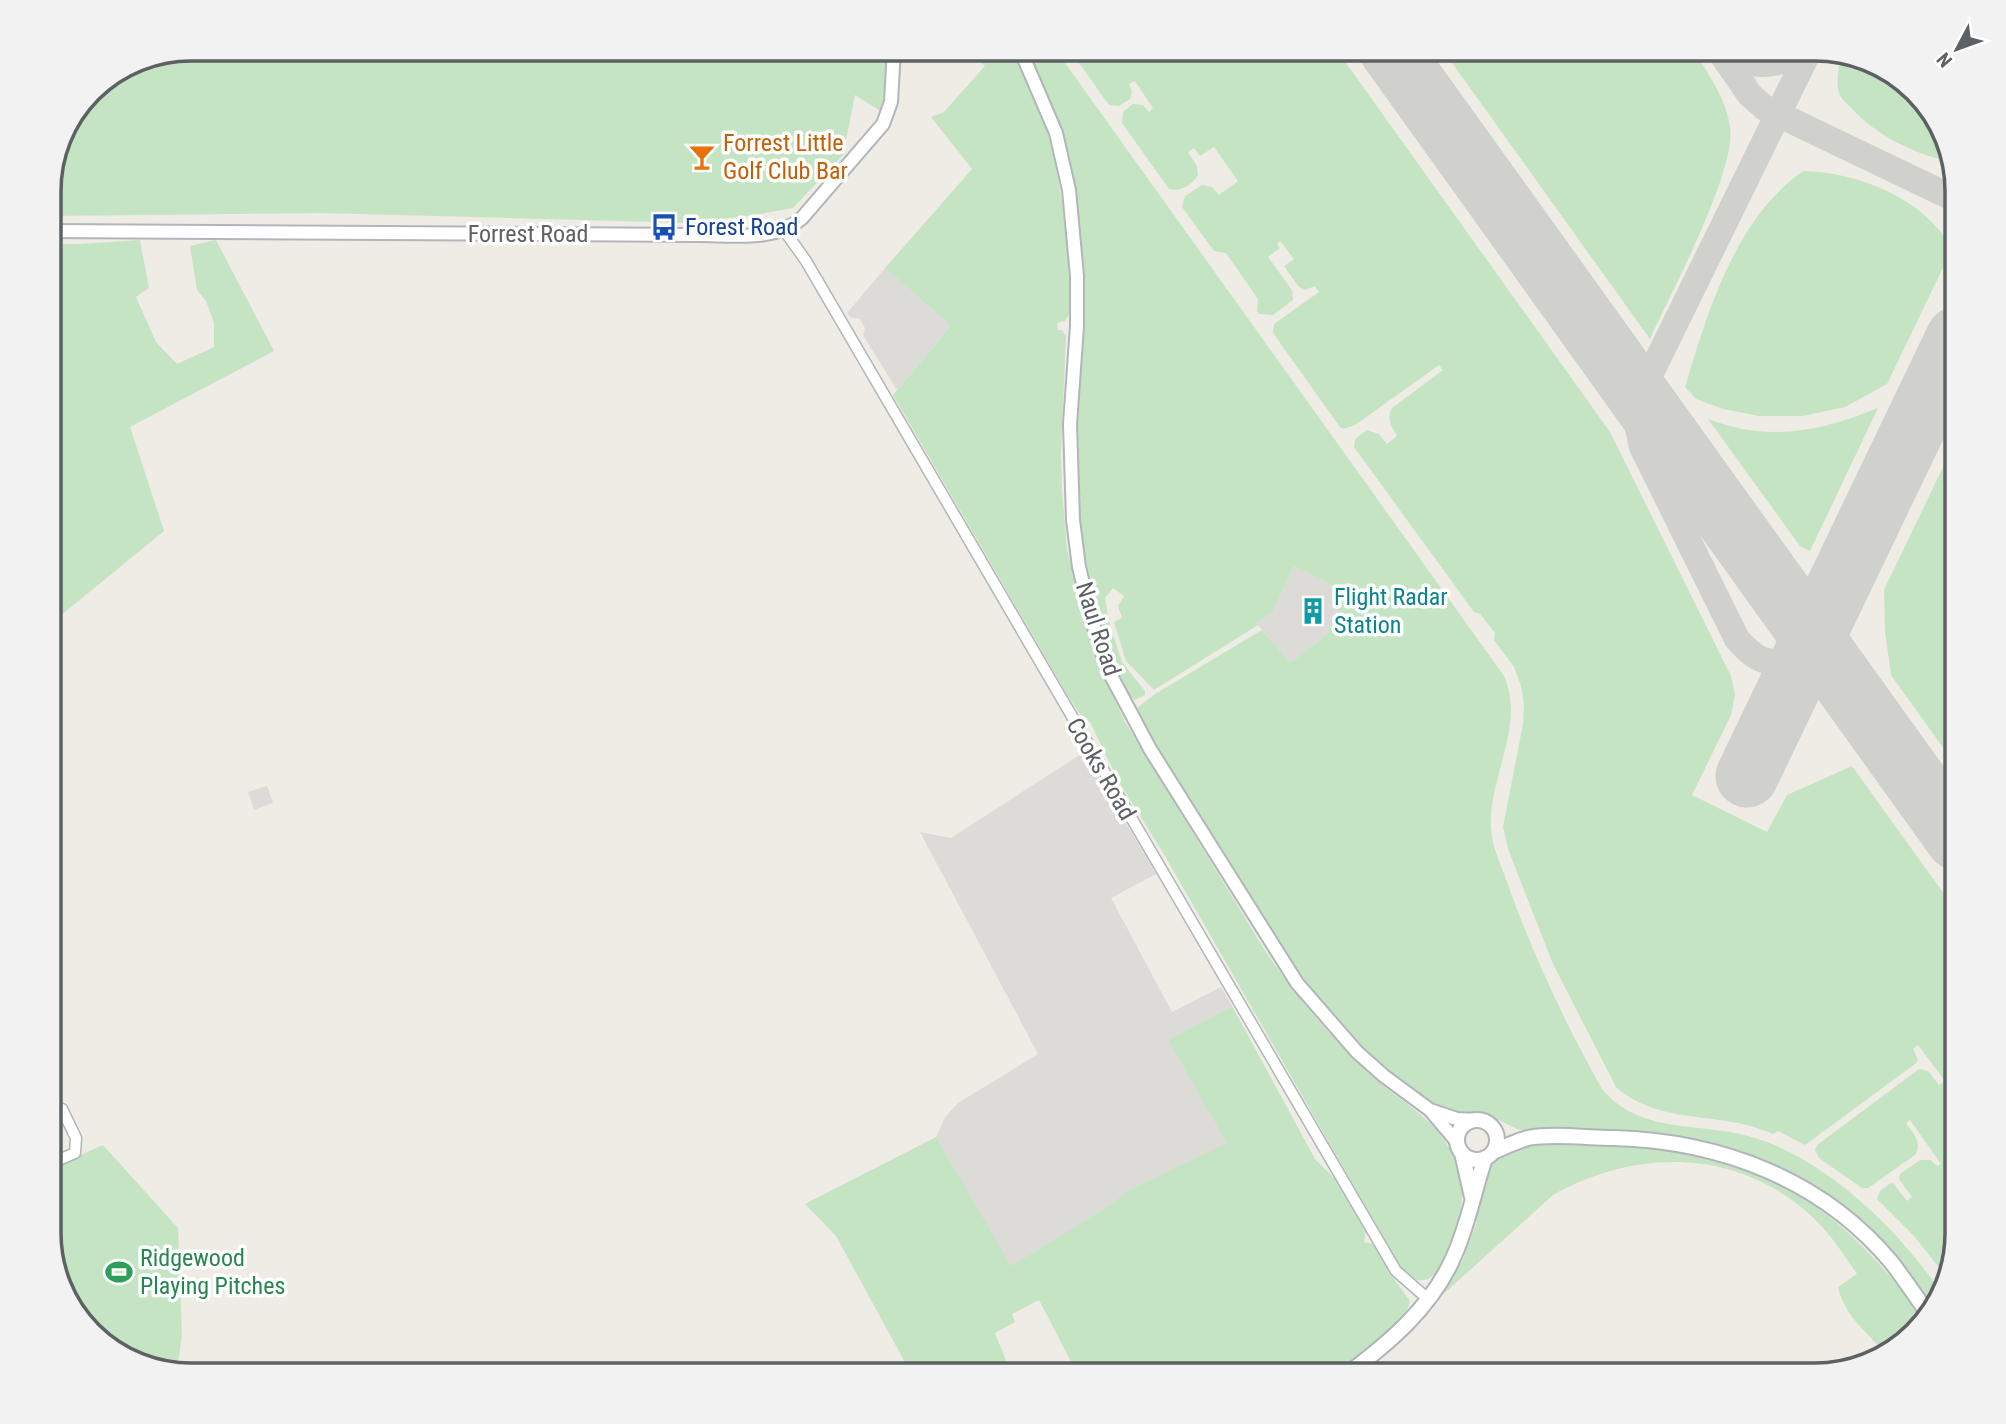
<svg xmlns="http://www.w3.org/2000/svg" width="2006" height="1424" viewBox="0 0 2006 1424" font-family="'Roboto Condensed',sans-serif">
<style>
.industrial{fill:#dddbd7}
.green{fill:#c5e4c3}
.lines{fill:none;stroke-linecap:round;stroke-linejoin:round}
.taxiway{stroke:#d0d0cc;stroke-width:26}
.runway{stroke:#d0d0cc;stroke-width:63}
.minor-casing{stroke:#b2b5b9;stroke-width:13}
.tertiary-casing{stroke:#b2b5b9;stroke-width:16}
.secondary-casing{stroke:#b1b5b9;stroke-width:18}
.minor{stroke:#fff;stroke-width:10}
.tertiary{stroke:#fff;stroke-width:12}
.secondary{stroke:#fff;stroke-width:14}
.labels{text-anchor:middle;stroke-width:7;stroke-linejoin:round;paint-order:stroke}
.food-label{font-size:24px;fill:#c56008;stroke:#fff;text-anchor:start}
.transit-label{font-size:24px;fill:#164399;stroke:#fff;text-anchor:start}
.street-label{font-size:24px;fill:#5d6164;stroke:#fff}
.culture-label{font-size:24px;fill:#0d838f;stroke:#fff;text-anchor:start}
.leisure-label{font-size:24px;fill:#27864d;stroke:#fff;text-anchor:start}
.rim{fill:none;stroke:#5d6164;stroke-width:3.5}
</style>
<rect width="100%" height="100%" fill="#eeece5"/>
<path class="industrial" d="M885,268L951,326L897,390L863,335L865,328L860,319L850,317L847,313Z
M1294,566L1347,593L1326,635L1290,663L1256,623L1273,612Z
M1084,752L1156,874L1111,898L1172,1012L1221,987L1232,1006L1168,1040L1228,1143L1125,1192L1110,1205L1010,1267L936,1137L945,1117L958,1103L1038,1054L920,832L951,838Z
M267,786L273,803L254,810L248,792Z"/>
<path class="green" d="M191,49H887L886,100L882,112L855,95L843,155L793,208L754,215L691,223L321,213L49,216V182L64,128L97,85L137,60Z
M967,49H1012C1059,130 1068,222 1070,313L1065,321L1057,323L1058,330H1062L1066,336L1061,451L1062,491L1067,549L1085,626L1106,681L1125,722L1266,952C1297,997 1330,1037 1370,1074C1400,1103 1433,1115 1453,1155C1460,1168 1463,1182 1462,1197C1461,1223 1440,1310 1402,1270L1165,856L1119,782L1090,722L1084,720L1068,696L893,395L951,326L885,268L972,169L931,117L944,112L985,66Z
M1026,49H1055L1504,676C1526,726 1488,777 1491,828C1492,846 1500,863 1506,879C1531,951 1565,1023 1602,1089C1641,1136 1702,1121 1755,1138C1826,1160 1897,1228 1938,1288L1932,1307L1899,1264L1787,1174L1749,1156L1668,1135L1535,1132L1517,1129L1484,1113H1451L1433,1106L1367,1056L1303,985L1140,721L1142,719L1137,708L1155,694L1262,630L1290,663L1326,635L1347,593L1294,566L1273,612L1256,623L1258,625L1154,690L1126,661L1114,622L1122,618L1118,606L1124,596L1113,588L1105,598L1109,622L1122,662L1145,691V695L1135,700L1127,695C1087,618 1077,534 1076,449C1075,389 1083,329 1082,268C1080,193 1060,116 1026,49Z
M1069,49H1336L1610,432L1731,676L1735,695L1731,715L1692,795L1767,832L1787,795L1852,766L1957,912V1233L1943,1273L1914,1236L1877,1199L1880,1191L1892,1182L1907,1201L1912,1197L1899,1179L1900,1174L1920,1160H1931L1937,1166L1941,1164L1910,1120L1906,1123C1913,1133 1923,1143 1915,1155L1868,1188H1862L1819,1158L1815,1150L1817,1145L1919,1069L1928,1071L1939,1085L1945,1081L1918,1045L1913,1049L1918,1060L1915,1064L1805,1145L1778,1131L1773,1134C1765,1131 1756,1127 1747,1125C1701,1114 1653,1120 1616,1087L1553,964L1508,849L1503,827L1523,724L1524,704L1521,686L1514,667L1494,640L1495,633L1480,614L1474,612L1354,447L1355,439L1367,430L1379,434L1387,444L1397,436C1392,427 1386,420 1392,408L1443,370L1439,365L1355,425L1343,429L1340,427L1273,333L1274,324L1319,292L1315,286L1305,290L1298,286L1284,266L1294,259L1280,241L1277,244L1280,248L1268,257L1292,290L1293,300L1273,315L1259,314L1257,311L1258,299L1226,253L1214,251L1182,207L1185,196L1202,185L1212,187L1219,195L1238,181L1214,147L1200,156L1194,148L1188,152L1197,166L1198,175C1192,185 1181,192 1169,189L1122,123L1123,112L1133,104L1143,105L1149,112L1153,108L1135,81L1129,84L1132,91L1130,99L1119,106L1109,105Z
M1442,49H1693C1707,72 1727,100 1730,127C1737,170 1670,295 1650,339Z
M1840,58L1901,78L1942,128L1950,162C1913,153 1877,136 1851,108C1848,104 1842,100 1840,95C1835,84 1839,69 1840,58Z
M1803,171C1857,172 1925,198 1952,249L1887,384L1845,407L1803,416H1759L1723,409L1696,399L1685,387C1708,311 1735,219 1803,171Z
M140,240L149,288L136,297L156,342L177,364L214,347V323L206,301L197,290L190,246L216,240L274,351L130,427L164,531L49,625V244H80Z
M1878,408L1810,551L1800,546L1708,419C1768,442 1819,432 1878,408Z
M1957,438V767L1891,675L1885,631L1884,590Z
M1232,1006L1315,1159L1335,1179L1366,1230L1364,1242L1374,1244L1392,1276L1410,1301C1403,1331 1359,1358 1335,1375H1078L1039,1300L1012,1314L1015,1322L995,1333L1009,1368V1375H912L836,1236L805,1204L936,1137L1011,1266L1110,1205L1125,1192L1227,1143L1168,1040Z
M1531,1144C1576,1145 1623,1142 1669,1148C1783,1164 1861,1230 1925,1322L1886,1353C1867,1333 1844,1315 1838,1287L1857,1274C1842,1252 1828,1230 1807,1212C1733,1148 1635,1149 1553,1195L1428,1308L1462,1262L1477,1222L1473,1216L1489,1166L1495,1159L1501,1153Z
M103,1145L178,1228L182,1335L177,1370L105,1346L68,1303L49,1242V1169Z"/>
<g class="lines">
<path class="taxiway" d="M1405,49L1413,68L1463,153
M1718,49L1750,95L1765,108L1957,200
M1721,49C1742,69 1781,69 1802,49
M1810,49L1646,383L1636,420L1642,447L1737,639C1763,669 1778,667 1810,645"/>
<path class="runway" d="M1390,49L1957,839
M1747,776L1957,338"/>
<defs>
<path id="minor" d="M784,230L806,261L1396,1271L1428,1299
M49,1164L75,1153L76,1138L62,1109"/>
<path id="tertiary" d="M1020,49L1056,133L1069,190L1077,276V326L1070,424L1073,520L1079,567L1092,621L1108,670L1150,749L1297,983L1357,1052L1384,1076L1430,1110L1457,1142
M49,231L698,235C732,235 775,242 802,218L883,124L891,102L894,49
M1430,1110L1457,1119L1477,1120"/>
<path id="secondary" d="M1457 1140a20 20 0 1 1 40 0a20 20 0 1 1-40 0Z
M1493,1152C1504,1147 1517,1141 1528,1138C1553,1133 1588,1138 1614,1138C1720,1141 1822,1179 1892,1263C1905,1280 1917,1298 1929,1315
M1462,1153L1472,1197
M1346,1375C1389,1343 1432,1307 1454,1256C1468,1225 1474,1191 1485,1158"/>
</defs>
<use href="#minor" class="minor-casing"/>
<use href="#tertiary" class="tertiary-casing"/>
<use href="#secondary" class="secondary-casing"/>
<use href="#minor" class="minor"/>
<use href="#tertiary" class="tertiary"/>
<use href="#secondary" class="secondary"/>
</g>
<defs>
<symbol id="bar-bare" viewBox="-9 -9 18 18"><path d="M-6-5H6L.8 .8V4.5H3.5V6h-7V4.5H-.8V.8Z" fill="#e8710a" stroke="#fff" stroke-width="2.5" paint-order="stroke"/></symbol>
<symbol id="bus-bare" viewBox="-9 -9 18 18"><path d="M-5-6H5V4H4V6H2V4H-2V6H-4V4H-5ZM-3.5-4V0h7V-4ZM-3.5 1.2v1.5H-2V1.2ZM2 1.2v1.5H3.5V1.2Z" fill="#1a4fb4" stroke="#fff" stroke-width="2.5" paint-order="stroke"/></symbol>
<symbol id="building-bare" viewBox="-9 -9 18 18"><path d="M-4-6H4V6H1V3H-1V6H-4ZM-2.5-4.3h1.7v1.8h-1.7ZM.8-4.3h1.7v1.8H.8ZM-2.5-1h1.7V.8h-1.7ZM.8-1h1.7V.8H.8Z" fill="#0f9aa8" stroke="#fff" stroke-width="2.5" paint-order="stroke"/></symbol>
<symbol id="stadium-bare" viewBox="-9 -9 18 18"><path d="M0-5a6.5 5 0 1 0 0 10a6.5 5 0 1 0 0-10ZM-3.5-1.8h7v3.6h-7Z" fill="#2e9e5b" stroke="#fff" stroke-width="2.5" paint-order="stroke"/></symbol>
</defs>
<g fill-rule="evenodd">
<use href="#bar-bare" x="683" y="138" width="38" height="38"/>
<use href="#bus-bare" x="645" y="208" width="38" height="38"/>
<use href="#building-bare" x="1294" y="592" width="38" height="38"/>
<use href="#stadium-bare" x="100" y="1253" width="38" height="38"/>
</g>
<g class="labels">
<g class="food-label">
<text x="723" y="151">Forrest Little<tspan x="723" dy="28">Golf Club Bar</tspan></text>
</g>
<g class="transit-label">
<text x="685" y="235">Forest Road</text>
</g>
<g class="street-label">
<text x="528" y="242">Forrest Road</text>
<text transform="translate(1098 629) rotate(72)" y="8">Naul Road</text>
<text transform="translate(1101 769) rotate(60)" y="8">Cooks Road</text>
</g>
<g class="culture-label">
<text x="1334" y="605">Flight Radar<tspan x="1334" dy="28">Station</tspan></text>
</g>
<g class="leisure-label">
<text x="140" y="1266">Ridgewood<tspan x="140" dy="28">Playing Pitches</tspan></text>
</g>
</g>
<path d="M0 0H2006V1424H0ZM191 61H1815A130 130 0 0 1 1945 191V1233A130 130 0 0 1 1815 1363H191A130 130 0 0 1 61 1233V191A130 130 0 0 1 191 61Z" fill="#f2f2f3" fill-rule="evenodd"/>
<path class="rim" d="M191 61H1815A130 130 0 0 1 1945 191V1233A130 130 0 0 1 1815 1363H191A130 130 0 0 1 61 1233V191A130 130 0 0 1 191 61Z"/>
<g transform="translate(1957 49) rotate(229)" stroke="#ffffff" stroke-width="5" paint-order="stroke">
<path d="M0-5L12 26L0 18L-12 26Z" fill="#5d6164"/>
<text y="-10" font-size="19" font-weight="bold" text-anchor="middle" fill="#5d6164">N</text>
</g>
</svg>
